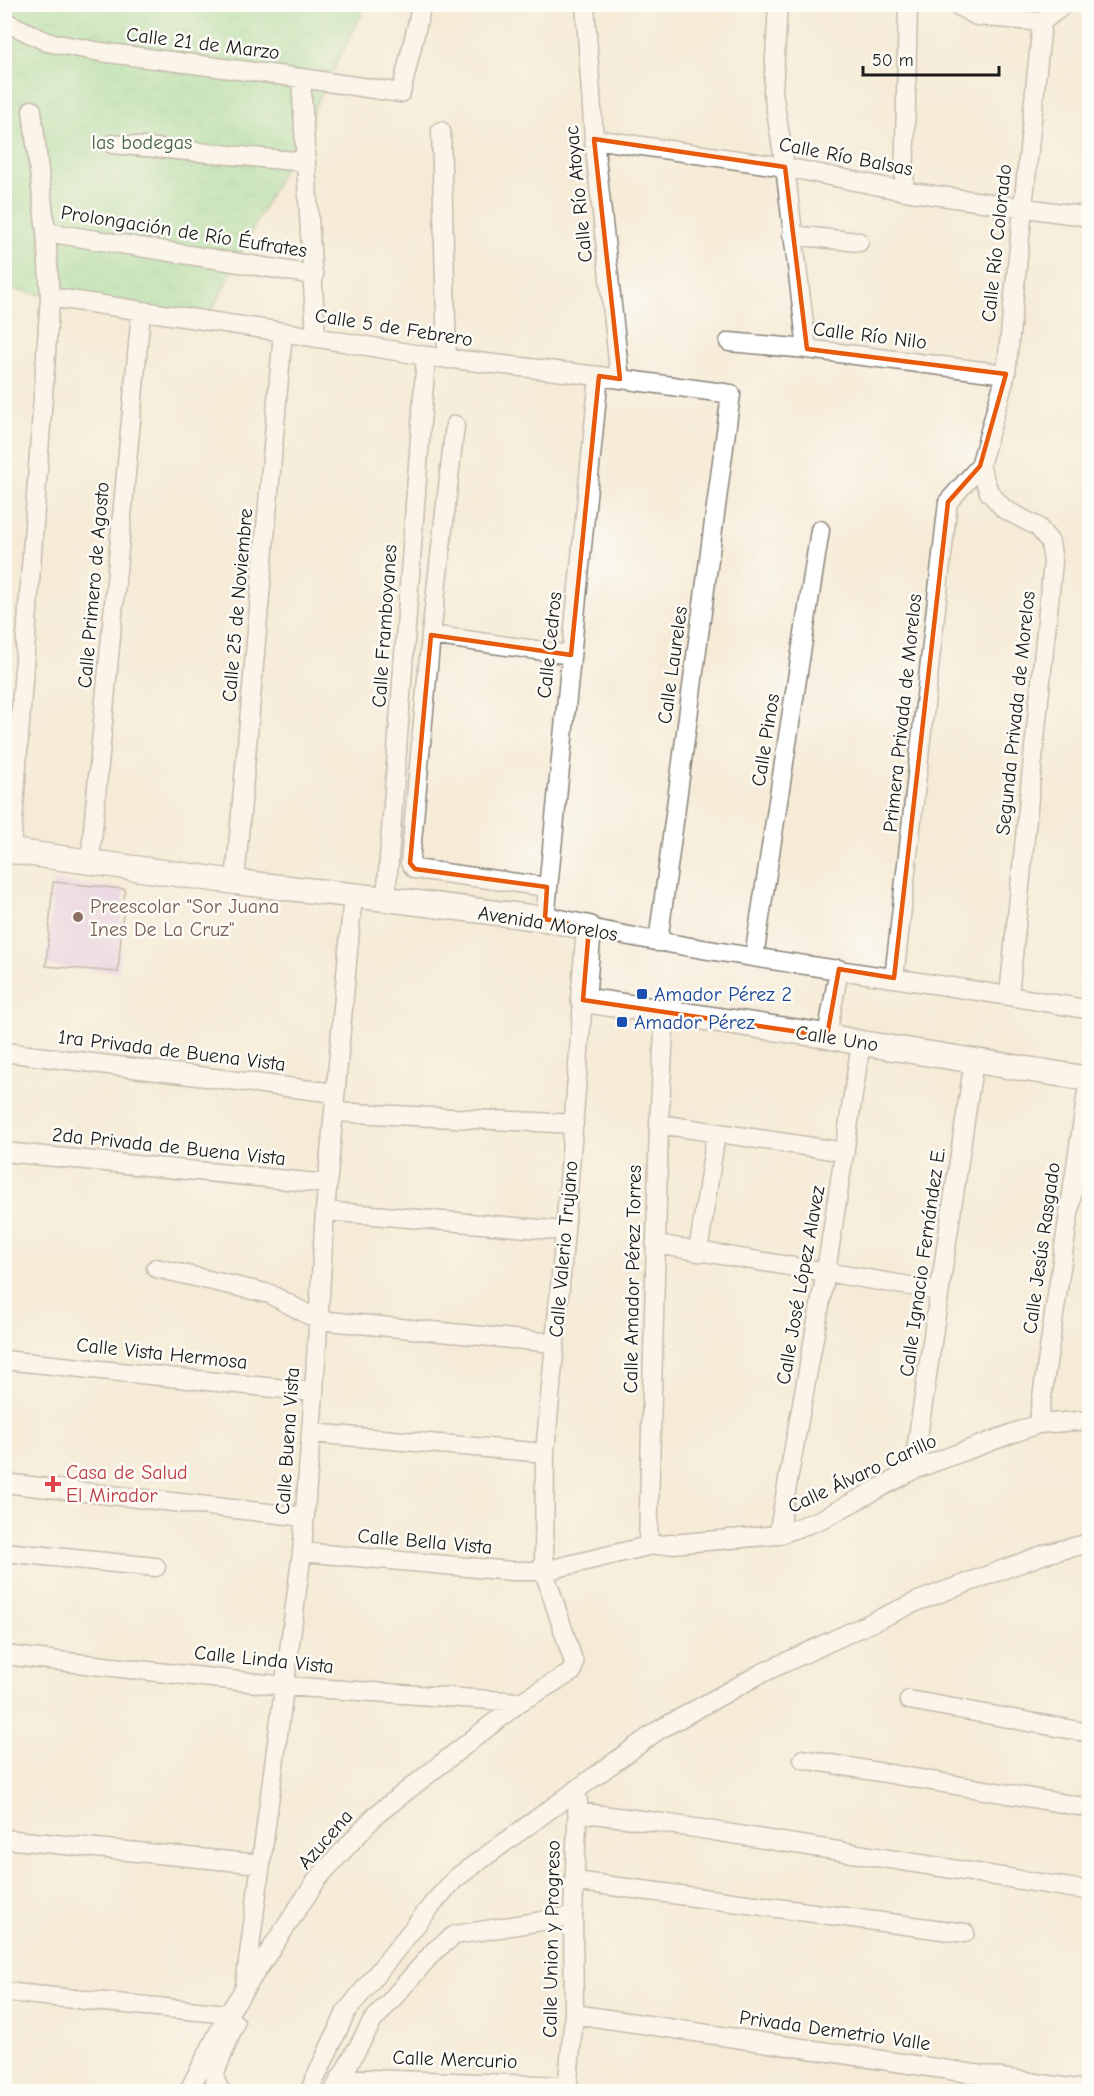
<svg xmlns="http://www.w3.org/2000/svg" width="1094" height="2096" viewBox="0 0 1094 2096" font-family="'Comic Neue',sans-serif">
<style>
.park{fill:url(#park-crowns);stroke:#587e5c;stroke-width:1.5}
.building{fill:#d8b3ef}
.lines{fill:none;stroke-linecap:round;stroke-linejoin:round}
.minor-casing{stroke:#89847a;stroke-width:21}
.tertiary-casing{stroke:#89847a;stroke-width:27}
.minor{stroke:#fff;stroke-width:18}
.tertiary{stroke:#fff;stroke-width:24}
.marked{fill:none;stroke:#e8590c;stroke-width:4.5;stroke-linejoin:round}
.education-dot{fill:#8d6e63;stroke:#fdfcf7;stroke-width:2}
.transit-dot{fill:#1a4fb4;stroke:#fdfcf7;stroke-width:2}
.health-dot{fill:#e0444e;stroke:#fdfcf7;stroke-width:2}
.labels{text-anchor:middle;stroke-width:5;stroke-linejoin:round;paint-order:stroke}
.street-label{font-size:20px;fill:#1c1c1c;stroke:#fdfcf7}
.park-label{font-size:20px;fill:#466048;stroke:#fdfcf7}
.education-label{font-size:20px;fill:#785e54;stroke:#fdfcf7;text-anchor:start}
.transit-label{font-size:20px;fill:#164399;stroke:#fdfcf7;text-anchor:start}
.health-label{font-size:20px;fill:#be3a42;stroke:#fdfcf7;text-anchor:start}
</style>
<defs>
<pattern id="park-crowns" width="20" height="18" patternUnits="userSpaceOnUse" patternTransform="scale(1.5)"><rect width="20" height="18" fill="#95df9b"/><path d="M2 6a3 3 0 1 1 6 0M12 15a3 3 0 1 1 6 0" fill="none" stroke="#80bf85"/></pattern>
</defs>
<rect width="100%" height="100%" fill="#fdfcf7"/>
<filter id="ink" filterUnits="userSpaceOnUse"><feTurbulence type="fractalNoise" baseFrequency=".0167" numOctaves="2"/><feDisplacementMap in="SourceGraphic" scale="12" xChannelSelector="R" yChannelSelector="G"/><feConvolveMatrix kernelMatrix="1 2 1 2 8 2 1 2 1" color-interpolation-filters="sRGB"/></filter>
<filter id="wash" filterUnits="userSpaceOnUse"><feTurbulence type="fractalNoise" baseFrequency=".008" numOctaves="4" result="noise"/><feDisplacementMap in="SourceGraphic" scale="24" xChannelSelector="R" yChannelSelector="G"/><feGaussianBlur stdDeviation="1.35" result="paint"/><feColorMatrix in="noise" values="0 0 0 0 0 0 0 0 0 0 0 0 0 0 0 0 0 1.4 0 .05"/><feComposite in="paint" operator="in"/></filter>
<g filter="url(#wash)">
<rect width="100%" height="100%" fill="#f6ebd7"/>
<path class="park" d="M12,5H366L205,324L5,288L4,61L16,60Z"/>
<g id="blocks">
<path class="building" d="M53,882L125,889L118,972L46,966Z"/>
</g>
</g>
<g filter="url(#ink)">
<use href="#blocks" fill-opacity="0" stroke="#89847a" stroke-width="1.5"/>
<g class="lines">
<defs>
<path id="minor" d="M585,4L594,139L620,379
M778,4L773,92L785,167L807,349
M955,4L977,16L1042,22L1064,4
M4,21L47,42L101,52L301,78L401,93L422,4
M301,78L316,337
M441,131L447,359
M594,139L785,167L904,191L1090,217
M112,144L305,162
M904,191L908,4
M46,232L314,275
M792,235L859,242
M50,297L283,332L426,356L599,376L731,394L658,942
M729,342L807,349L1006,374
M455,425L431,635L410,863L415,869L547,887
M980,466L989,492L1004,509L1038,527L1050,542L1053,562L1009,995
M431,635L571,655
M11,851L50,297L46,232L32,110
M90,862L141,312
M235,882L283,332
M386,899L426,356
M545,919L599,376
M589,928C754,962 923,979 1090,1010
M754,957L820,530
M894,978L948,502L980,466L1006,374L1042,22
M827,1036L839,969
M4,1052L335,1093
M334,1112L574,1124
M659,1124L845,1152
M4,1152L328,1184
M325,1211L565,1231
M656,1244L940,1291
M698,1252L716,1134
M156,1268L270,1294L318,1320L554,1343
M4,1360L314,1392
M1038,1424L1089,1078
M311,1433L545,1453
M913,1470L974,1060
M4,1483L305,1517
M778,1535L826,1272L861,1043
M648,1546L659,1124L665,1013
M4,1552L156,1567
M302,1552L511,1571H544L648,1546L778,1535L822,1519L913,1470L1038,1424L1090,1420
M4,1655L285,1686L520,1702
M909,1700L1090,1733
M803,1759L1090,1808
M577,1812L657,1822L1090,1891
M4,1839L260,1864
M574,1881L965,1933
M245,1985L302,1552L314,1392L325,1211L353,895
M4,1992L228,2014
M574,2014L1090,2091
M340,2078L568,2086
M188,2092L228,2014L318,1878L376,1815L520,1702L572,1672L574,1663L544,1571L545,1453L565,1231L583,1000
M221,2092L215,2080V2073L235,2023
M309,2092L346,2012L436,1900L456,1878L657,1731L760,1674L918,1601L1045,1554L1090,1543
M333,2092L372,2022L435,1950L455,1935L573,1916
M567,2092L574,2014L573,1916L578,1800"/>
<path id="tertiary" d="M4,850L235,882L386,899L545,919L589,928L583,1000L827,1036L861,1043L1090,1079"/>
</defs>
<use href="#minor" class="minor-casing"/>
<use href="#tertiary" class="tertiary-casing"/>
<use href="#minor" class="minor"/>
<use href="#tertiary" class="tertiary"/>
</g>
</g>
<path d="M0 0H1094V2096H0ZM594,139L785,167L807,349L1006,374L980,466L948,502L894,978L839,969L827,1036L583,1000L589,928L545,919L547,887L415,869L410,863L431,635L571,655L599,376L620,379Z" fill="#f6ebd7" fill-opacity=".55" fill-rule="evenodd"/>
<path class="marked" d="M594,139L785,167L807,349L1006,374L980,466L948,502L894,978L839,969L827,1036L583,1000L589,928L545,919L547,887L415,869L410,863L431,635L571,655L599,376L620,379Z"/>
<circle class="education-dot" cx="78" cy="917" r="6"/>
<g class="transit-dot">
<rect x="636" y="988" width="12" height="12" rx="3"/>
<rect x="616" y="1016" width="12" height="12" rx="3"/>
</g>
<path class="health-dot" d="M50 1475h6v6h6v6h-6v6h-6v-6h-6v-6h6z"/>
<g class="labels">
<g class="street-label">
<text transform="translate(203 43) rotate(7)" y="7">Calle 21 de Marzo</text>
<text transform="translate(846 156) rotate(11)" y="7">Calle Río Balsas</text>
<text transform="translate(578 194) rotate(-96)" y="7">Calle Río Atoyac</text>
<text transform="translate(184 231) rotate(9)" y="7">Prolongación de Río Éufrates</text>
<text transform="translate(996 243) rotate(-84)" y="7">Calle Río Colorado</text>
<text transform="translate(394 327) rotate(9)" y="7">Calle 5 de Febrero</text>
<text transform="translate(870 335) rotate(7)" y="7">Calle Río Nilo</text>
<text transform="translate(93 585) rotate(-85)" y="7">Calle Primero de Agosto</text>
<text transform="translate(237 605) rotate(-85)" y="7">Calle 25 de Noviembre</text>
<text transform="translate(384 626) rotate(-86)" y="7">Calle Framboyanes</text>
<text transform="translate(549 645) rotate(-84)" y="7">Calle Cedros</text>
<text transform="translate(672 665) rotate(-82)" y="7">Calle Laureles</text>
<text transform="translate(902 713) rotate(-84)" y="7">Primera Privada de Morelos</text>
<text transform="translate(1015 713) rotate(-84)" y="7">Segunda Privada de Morelos</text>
<text transform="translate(765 740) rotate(-81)" y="7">Calle Pinos</text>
<text transform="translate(548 923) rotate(9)" y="7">Avenida Morelos</text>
<text transform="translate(837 1038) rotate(9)" y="7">Calle Uno</text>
<text transform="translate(172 1050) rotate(7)" y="7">1ra Privada de Buena Vista</text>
<text transform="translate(169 1146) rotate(6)" y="7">2da Privada de Buena Vista</text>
<text transform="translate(1041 1248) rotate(-82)" y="7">Calle Jesús Rasgado</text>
<text transform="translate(563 1249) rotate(-85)" y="7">Calle Valerio Trujano</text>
<text transform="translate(922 1262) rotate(-82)" y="7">Calle Ignacio Fernández E.</text>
<text transform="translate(632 1279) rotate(-89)" y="7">Calle Amador Pérez Torres</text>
<text transform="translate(800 1285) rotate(-80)" y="7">Calle José López Alavez</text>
<text transform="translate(162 1353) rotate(6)" y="7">Calle Vista Hermosa</text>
<text transform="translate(287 1441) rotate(-86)" y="7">Calle Buena Vista</text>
<text transform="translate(862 1473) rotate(-25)" y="7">Calle Álvaro Carillo</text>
<text transform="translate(425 1541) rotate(5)" y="7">Calle Bella Vista</text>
<text transform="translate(264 1659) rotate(6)" y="7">Calle Linda Vista</text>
<text transform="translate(325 1839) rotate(-49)" y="7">Azucena</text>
<text transform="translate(551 1939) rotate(-89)" y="7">Calle Union y Progreso</text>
<text transform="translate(835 2030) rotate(8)" y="7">Privada Demetrio Valle</text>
<text transform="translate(455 2059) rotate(2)" y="7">Calle Mercurio</text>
</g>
<g class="park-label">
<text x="142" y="149">las bodegas</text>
</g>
<g class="education-label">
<text x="90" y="913">Preescolar "Sor Juana<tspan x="90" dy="23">Ines De La Cruz"</tspan></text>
</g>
<g class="transit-label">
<text x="654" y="1001">Amador Pérez 2</text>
<text x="634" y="1029">Amador Pérez</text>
</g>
<g class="health-label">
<text x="66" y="1479">Casa de Salud<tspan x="66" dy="23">El Mirador</tspan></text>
</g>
</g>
<rect width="1094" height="2096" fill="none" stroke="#fdfcf7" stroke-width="24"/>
<path d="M863 66v9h136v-9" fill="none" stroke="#1c1c1c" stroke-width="3"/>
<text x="872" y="66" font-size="18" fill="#1c1c1c" stroke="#fdfcf7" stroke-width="4.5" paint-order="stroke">50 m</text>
</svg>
